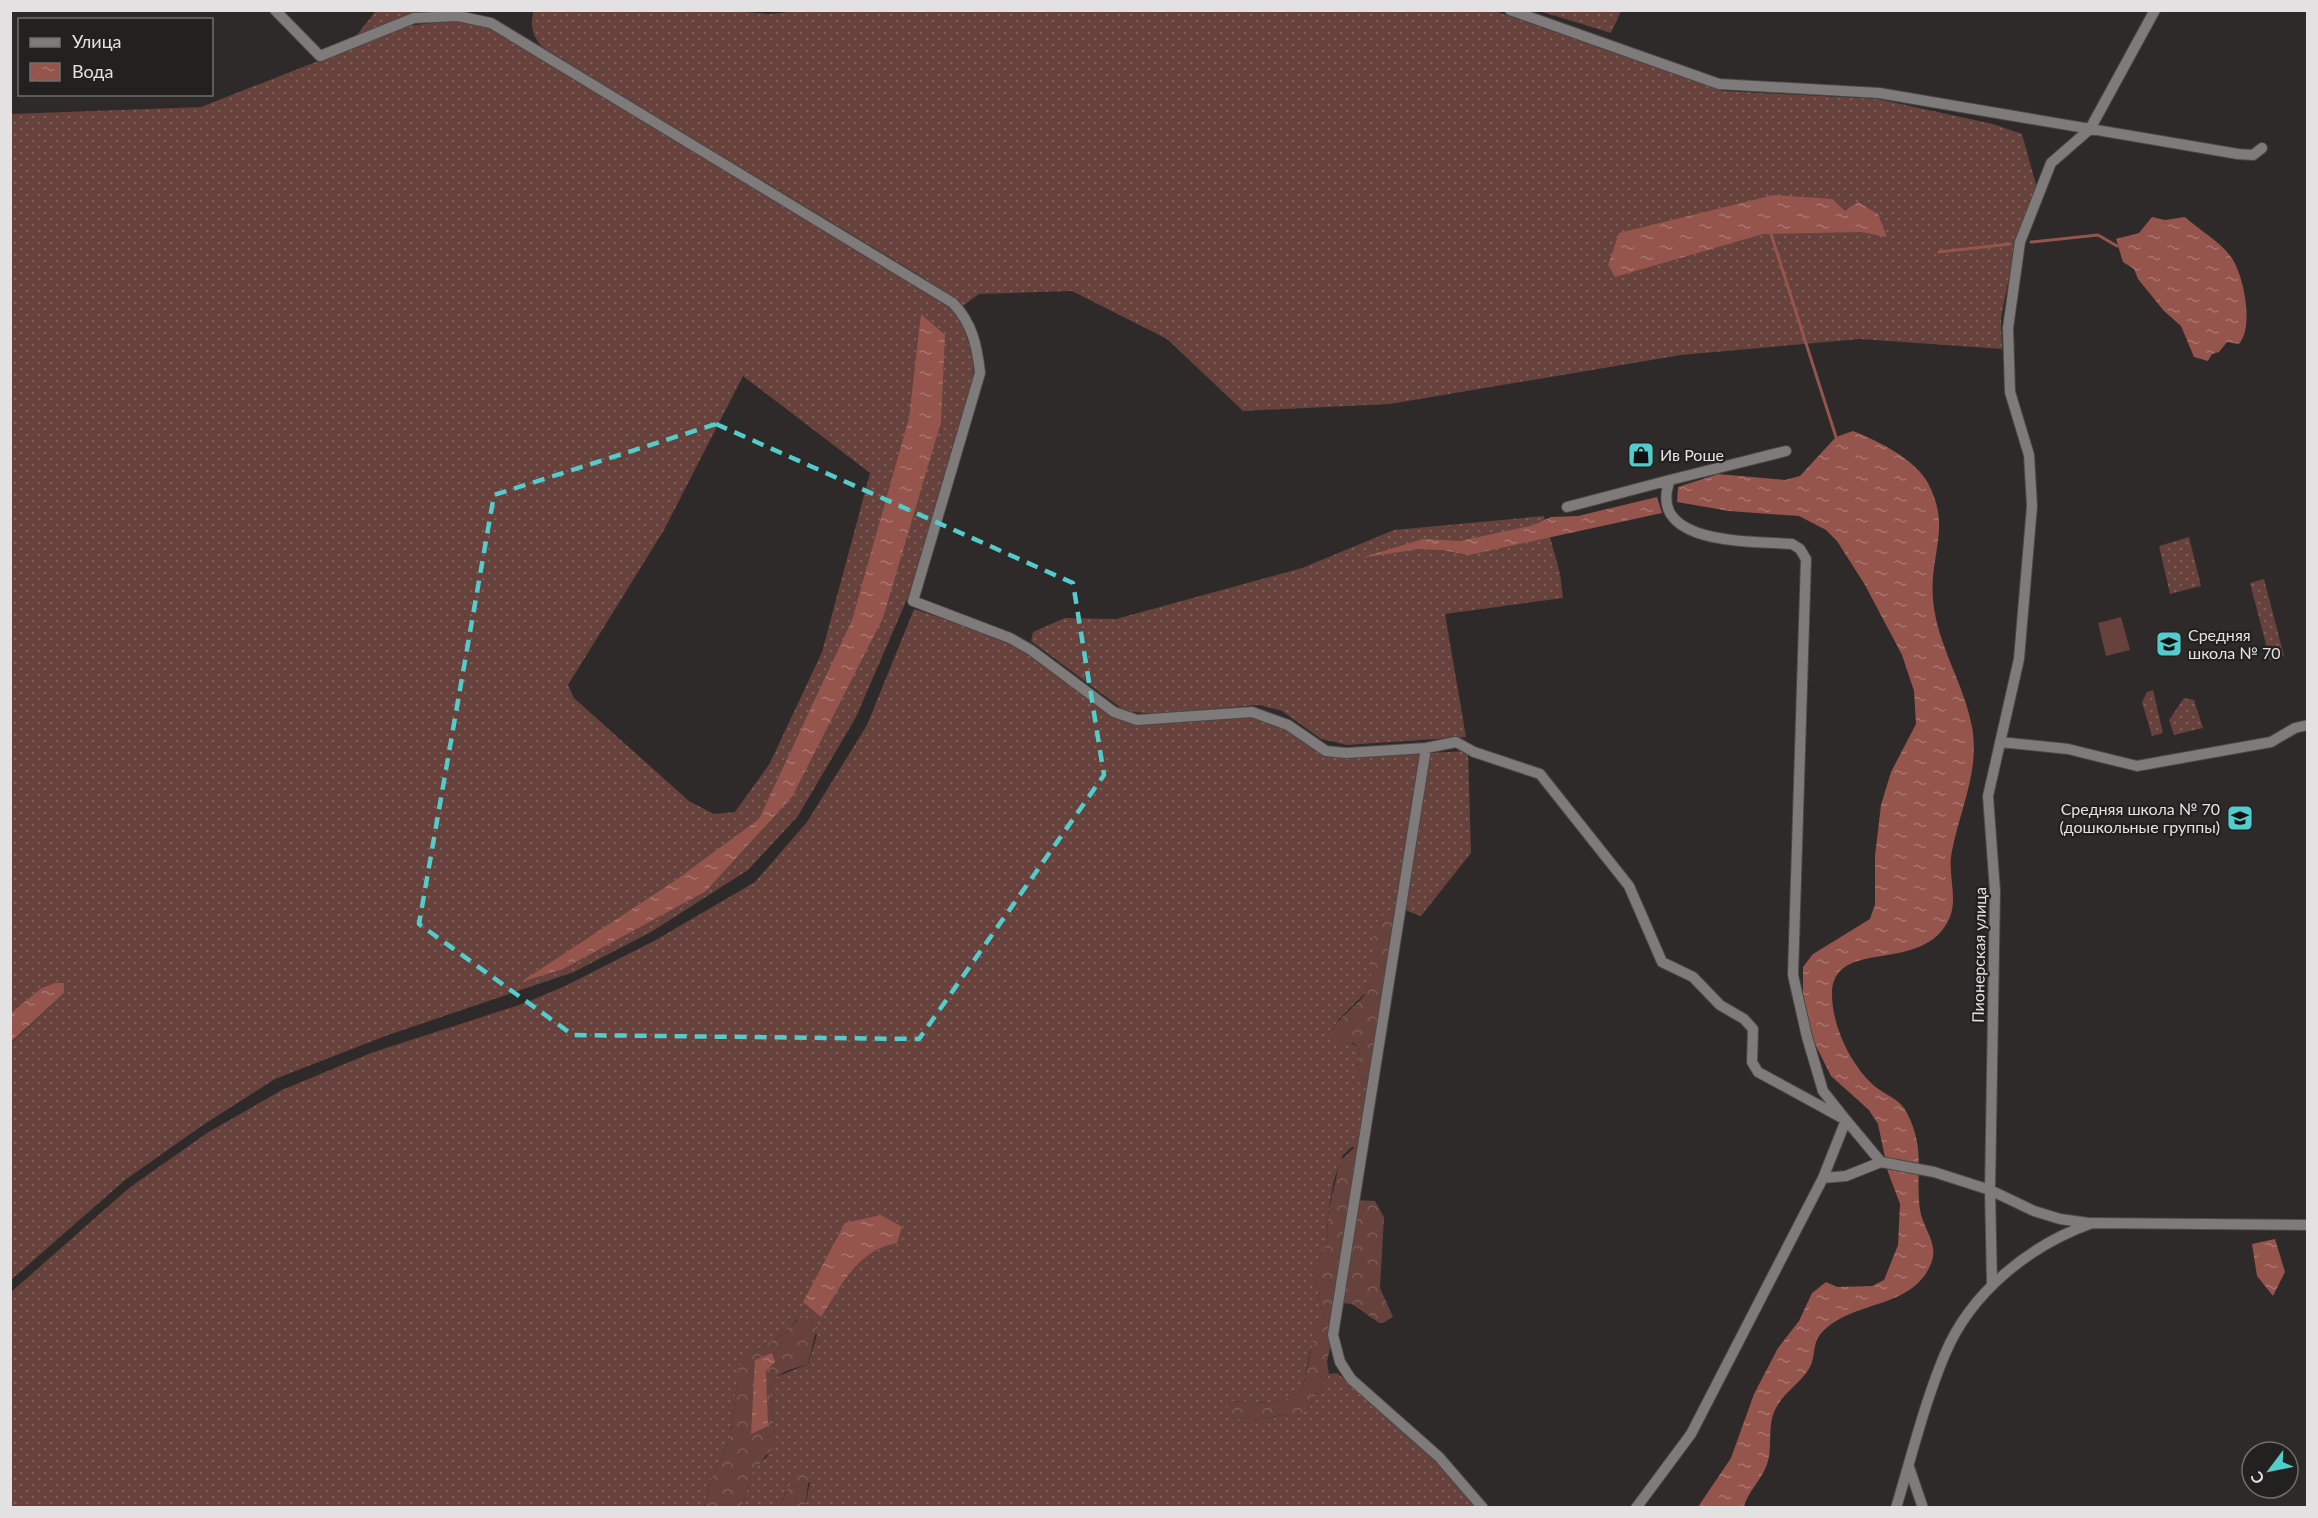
<svg xmlns="http://www.w3.org/2000/svg" width="2318" height="1518" viewBox="0 0 2318 1518" font-family="Lato,sans-serif">
<style>
.grass{fill:url(#grass-dots);fill-rule:evenodd}
.forest{fill:url(#forest-crowns)}
.garden{fill:#67413c}
.water{fill:url(#water-ripples)}
.lines{fill:none;stroke-linecap:round;stroke-linejoin:round}
.stream{stroke:#95554c;stroke-width:3}
.street-casing{stroke:#4b4848;stroke-width:12}
.street{stroke:#7e7b7a;stroke-width:10}
.marked{fill:none;stroke:#53cdcb;stroke-width:4.5;stroke-dasharray:12 8;stroke-linejoin:round}
.labels{text-anchor:middle;stroke-width:4.5;stroke-linejoin:round;paint-order:stroke}
.poi-label{font-size:16px;fill:#e3e1e1;stroke:#232020;text-anchor:start}
.street-label{font-size:16px;fill:#e3e1e1;stroke:#232020}
</style>
<defs>
<pattern id="grass-dots" width="8" height="8" patternUnits="userSpaceOnUse" patternTransform="scale(1.5)"><rect width="8" height="8" fill="#67413c"/><path d="M2 2h.1M6 6h.1" fill="none" stroke="#7d5c58" stroke-width="1.8" stroke-linecap="round"/></pattern>
<pattern id="forest-crowns" width="20" height="18" patternUnits="userSpaceOnUse" patternTransform="scale(1.5)"><rect width="20" height="18" fill="#67413c"/><path d="M2 6a3 3 0 1 1 6 0M12 15a3 3 0 1 1 6 0" fill="none" stroke="#7d5c58"/></pattern>
<pattern id="water-ripples" width="26" height="14" patternUnits="userSpaceOnUse" patternTransform="scale(1.5)"><rect width="26" height="14" fill="#95554c"/><path d="M2 4q2-2 4 0t4 0M15 11q2-2 4 0t4 0" fill="none" stroke="#a9756e"/></pattern>
</defs>
<rect width="100%" height="100%" fill="#2d2a29"/>
<path class="grass" d="M534,10H721L769,14L809,10L1495,11L1723,91L1878,99L1993,124L2022,134L2037,188L2017,238L2001,318L2002,349L1860,339L1681,355L1390,404L1243,411L1167,339L1072,291L979,294L963,306L950,295L909,269L543,48C533,37 529,25 534,10Z
M376,11H464L356,36Z
M1539,11H1621L1611,33Z
M457,20L490,27L940,300L956,313L964,327L973,358L974,388L908,597L856,717L798,816L748,870L651,932L574,972L388,1035L275,1079L203,1125L125,1180L11,1280V1043L64,993L40,989L11,1013V114L201,107L407,26ZM743,376L870,473L822,652L770,763L735,812L714,814L689,801L574,698L568,685L664,530Z
M1544,516L1560,573L1563,598L1445,614L1466,737L1347,745L1321,739L1282,711L1259,705L1154,714L1125,711L1031,641L1033,632L1065,618L1116,619L1302,568L1394,530Z
M2189,537L2201,586L2170,594L2159,546Z
M2264,579L2284,656L2270,660L2250,583Z
M914,609L1007,640L1122,720L1255,713L1348,757L1468,751L1471,853L1421,916L1402,909L1373,946L1372,978L1367,991L1339,1019L1331,1031L1358,1047L1360,1060L1357,1065L1372,1093L1362,1148L1352,1147L1343,1155L1334,1180L1328,1214L1327,1242L1313,1272L1324,1317L1310,1352L1302,1390C1280,1407 1259,1402 1232,1401L1235,1418L1260,1420L1308,1409L1329,1374L1337,1373L1430,1451L1481,1507H805L810,1482L786,1492L779,1507H742L751,1475L757,1465L767,1457L775,1437L770,1388L776,1377L808,1364L817,1335L797,1319L788,1331L750,1354L737,1383L730,1439L711,1479L704,1507H11L10,1293L129,1188L207,1133L282,1090L371,1053L525,1003L565,986L654,941L755,882L807,822L867,725Z
M2153,690L2163,733L2152,736L2142,702L2147,692Z
M2184,698L2194,700L2203,728L2174,735L2169,720Z"/>
<path class="forest" d="M1402,909L1372,1093C1342,1074 1365,1070 1358,1047L1353,1043H1336L1331,1031C1341,1014 1359,1006 1368,989C1377,969 1365,926 1384,915C1389,912 1397,911 1402,909Z
M1356,1146L1362,1148L1357,1200L1375,1201L1384,1217L1380,1288L1393,1317L1383,1323H1379L1352,1304L1340,1303L1327,1362L1329,1374L1308,1409L1293,1419L1285,1414L1260,1420L1235,1418L1226,1408L1232,1401C1259,1402 1280,1407 1302,1390L1317,1324L1324,1317L1313,1272L1327,1242L1328,1214L1340,1161Z
M811,1314L818,1323L808,1364L786,1371L776,1377L770,1388L775,1437L772,1448L751,1475L742,1507L704,1508L711,1479L730,1439L739,1367L750,1354L788,1331L798,1319Z
M799,1466L810,1471L805,1507H779Z"/>
<path class="garden" d="M2121,617L2130,650L2106,656L2098,623Z"/>
<path class="water" d="M1774,195L1832,199L1845,211L1858,202L1878,214L1887,237L1861,232L1763,234L1615,277L1608,265L1619,233Z
M2152,217L2165,220L2185,217C2200,231 2222,242 2233,260C2244,278 2254,327 2239,344L2227,342L2219,352L2212,354L2208,361L2194,357L2181,326L2164,311L2138,279L2134,269L2123,262L2116,239L2139,233Z
M921,314L945,335L941,422L883,618L792,797L706,891L563,969L521,982L676,880L759,819L852,620L909,418Z
M1853,431C1878,441 1915,459 1928,483C1952,529 1929,554 1933,600C1937,645 1964,683 1972,727C1980,771 1960,809 1952,851C1947,872 1958,897 1950,917C1925,977 1833,935 1832,994C1832,1027 1852,1068 1877,1088C1889,1097 1900,1099 1907,1113C1926,1150 1915,1173 1920,1210C1923,1228 1938,1243 1932,1261C1914,1312 1849,1298 1819,1336C1813,1344 1815,1358 1810,1367C1801,1383 1784,1392 1776,1408C1766,1426 1774,1449 1766,1467C1760,1482 1748,1491 1744,1507H1698L1731,1458L1754,1394L1778,1348L1799,1321L1812,1293L1826,1282L1837,1287L1872,1286L1884,1280L1898,1245L1900,1204L1888,1172L1878,1124L1869,1110L1831,1076L1809,1032L1803,1000V967L1813,954L1870,919L1875,904V856L1881,805L1891,772L1916,724L1914,691L1902,655L1865,585L1837,541L1826,530L1799,516L1729,511L1677,502L1678,487L1718,474L1785,480L1800,476L1836,437Z
M1657,497L1662,513L1469,555L1442,550L1419,549L1361,558L1423,539L1460,541L1534,525L1551,517L1578,516Z
M55,983H64V993L11,1042V1013L40,989Z
M881,1215L902,1227L897,1243C857,1250 842,1285 821,1317L803,1302L845,1223Z
M2275,1239L2285,1272L2273,1296L2257,1276L2252,1244Z
M772,1353L775,1362L766,1371L768,1426L751,1434L755,1360Z"/>
<g class="lines">
<path class="stream" d="M1771,234L1836,437
M2031,242L2098,235L2117,246
M1939,252L2010,244"/>
<defs>
<path id="street" d="M275,10L320,56L414,18L458,16L491,23L953,303C972,323 977,345 980,373L913,601L1010,638L1031,650L1114,712L1137,720L1252,712L1288,725L1326,751L1346,753L1426,748L1456,742L1474,752L1540,774L1629,886L1662,962L1693,977L1720,1005L1744,1019L1753,1029L1752,1062L1758,1072L1846,1120L1881,1162
M1510,10L1719,84L1879,93L2238,154L2253,155L2262,148
M1567,507L1670,480
M2000,742L2068,749L2137,766L2271,742L2295,728L2308,725
M1426,748L1333,1335L1340,1362L1351,1379L1439,1457L1483,1508
M1823,1178L1846,1176L1881,1162L1934,1172L1990,1190L2034,1211L2060,1219L2089,1223
M1992,1284L1990,1190L1995,891L1988,796L2019,659L2032,506L2029,455L2010,392L2008,328L2020,242L2051,163L2090,129L2155,10
M1909,1467L1923,1508
M1636,1508L1691,1434L1823,1178L1846,1120L1823,1091L1807,1037L1793,975L1806,559L1800,549L1792,544C1753,541 1645,546 1670,480L1786,451
M1896,1508C1911,1458 1925,1401 1945,1354C1971,1292 2030,1245 2092,1223L2308,1225"/>
</defs>
<use href="#street" class="street-casing"/>
<use href="#street" class="street"/>
</g>
<path class="marked" d="M716,424L1073,583L1104,775L919,1039L573,1035L419,924L494,495Z"/>
<defs>
<symbol id="shop-square" viewBox="-11 -11 22 22"><rect x="-9" y="-9" width="18" height="18" rx="4" fill="#53cdcb" stroke="#232020"/><path d="M-5-2.5h2.3a2.7 3.5 0 0 1 5.4 0H5L5.5 6h-11ZM-1.5-2.5h3a1.5 2.3 0 0 0-3 0Z" fill="#111"/></symbol>
<symbol id="school-square" viewBox="-11 -11 22 22"><rect x="-9" y="-9" width="18" height="18" rx="4" fill="#53cdcb" stroke="#232020"/><path d="M0-5L7-2L0 1L-7-2ZM-4 1L0 2.5L4 1V4Q0 6-4 4Z" fill="#111"/></symbol>
</defs>
<g fill-rule="evenodd">
<use href="#shop-square" x="1626" y="440" width="30" height="30"/>
<use href="#school-square" x="2154" y="629" width="30" height="30"/>
<use href="#school-square" x="2225" y="803" width="30" height="30"/>
</g>
<g class="labels">
<g class="poi-label">
<text x="1660" y="461">Ив Роше</text>
<text x="2188" y="641">Средняя<tspan x="2188" dy="18">школа № 70</tspan></text>
<text x="2220" y="815" text-anchor="end">Средняя школа № 70<tspan x="2220" dy="18">(дошкольные группы)</tspan></text>
</g>
<g class="street-label">
<text transform="translate(1979 955) rotate(-89)" y="6">Пионерская улица</text>
</g>
</g>
<rect width="2318" height="1518" fill="none" stroke="#e3e1e1" stroke-width="24"/>
<rect x="18" y="18" width="195" height="78" fill="#232020" stroke="#706d6d" stroke-width="1.5"/>
<rect x="30" y="38" width="30" height="9" fill="#7e7b7a" stroke="#706d6d" stroke-width="1.5"/>
<text x="72" y="48" font-size="18" fill="#e3e1e1">Улица</text>
<rect x="30" y="63" width="30" height="18" fill="url(#water-ripples)" stroke="#706d6d" stroke-width="1.5"/>
<text x="72" y="78" font-size="18" fill="#e3e1e1">Вода</text>
<g transform="translate(2270 1470) rotate(238)"><circle r="28" fill="#232020" stroke="#706d6d" stroke-width="1.5"/>
<path d="M0-4.5L10 22L0 15L-10 22Z" fill="#53cdcb"/>
<text y="-9" font-size="16" font-weight="bold" text-anchor="middle" fill="#e3e1e1">С</text>
</g>
</svg>
